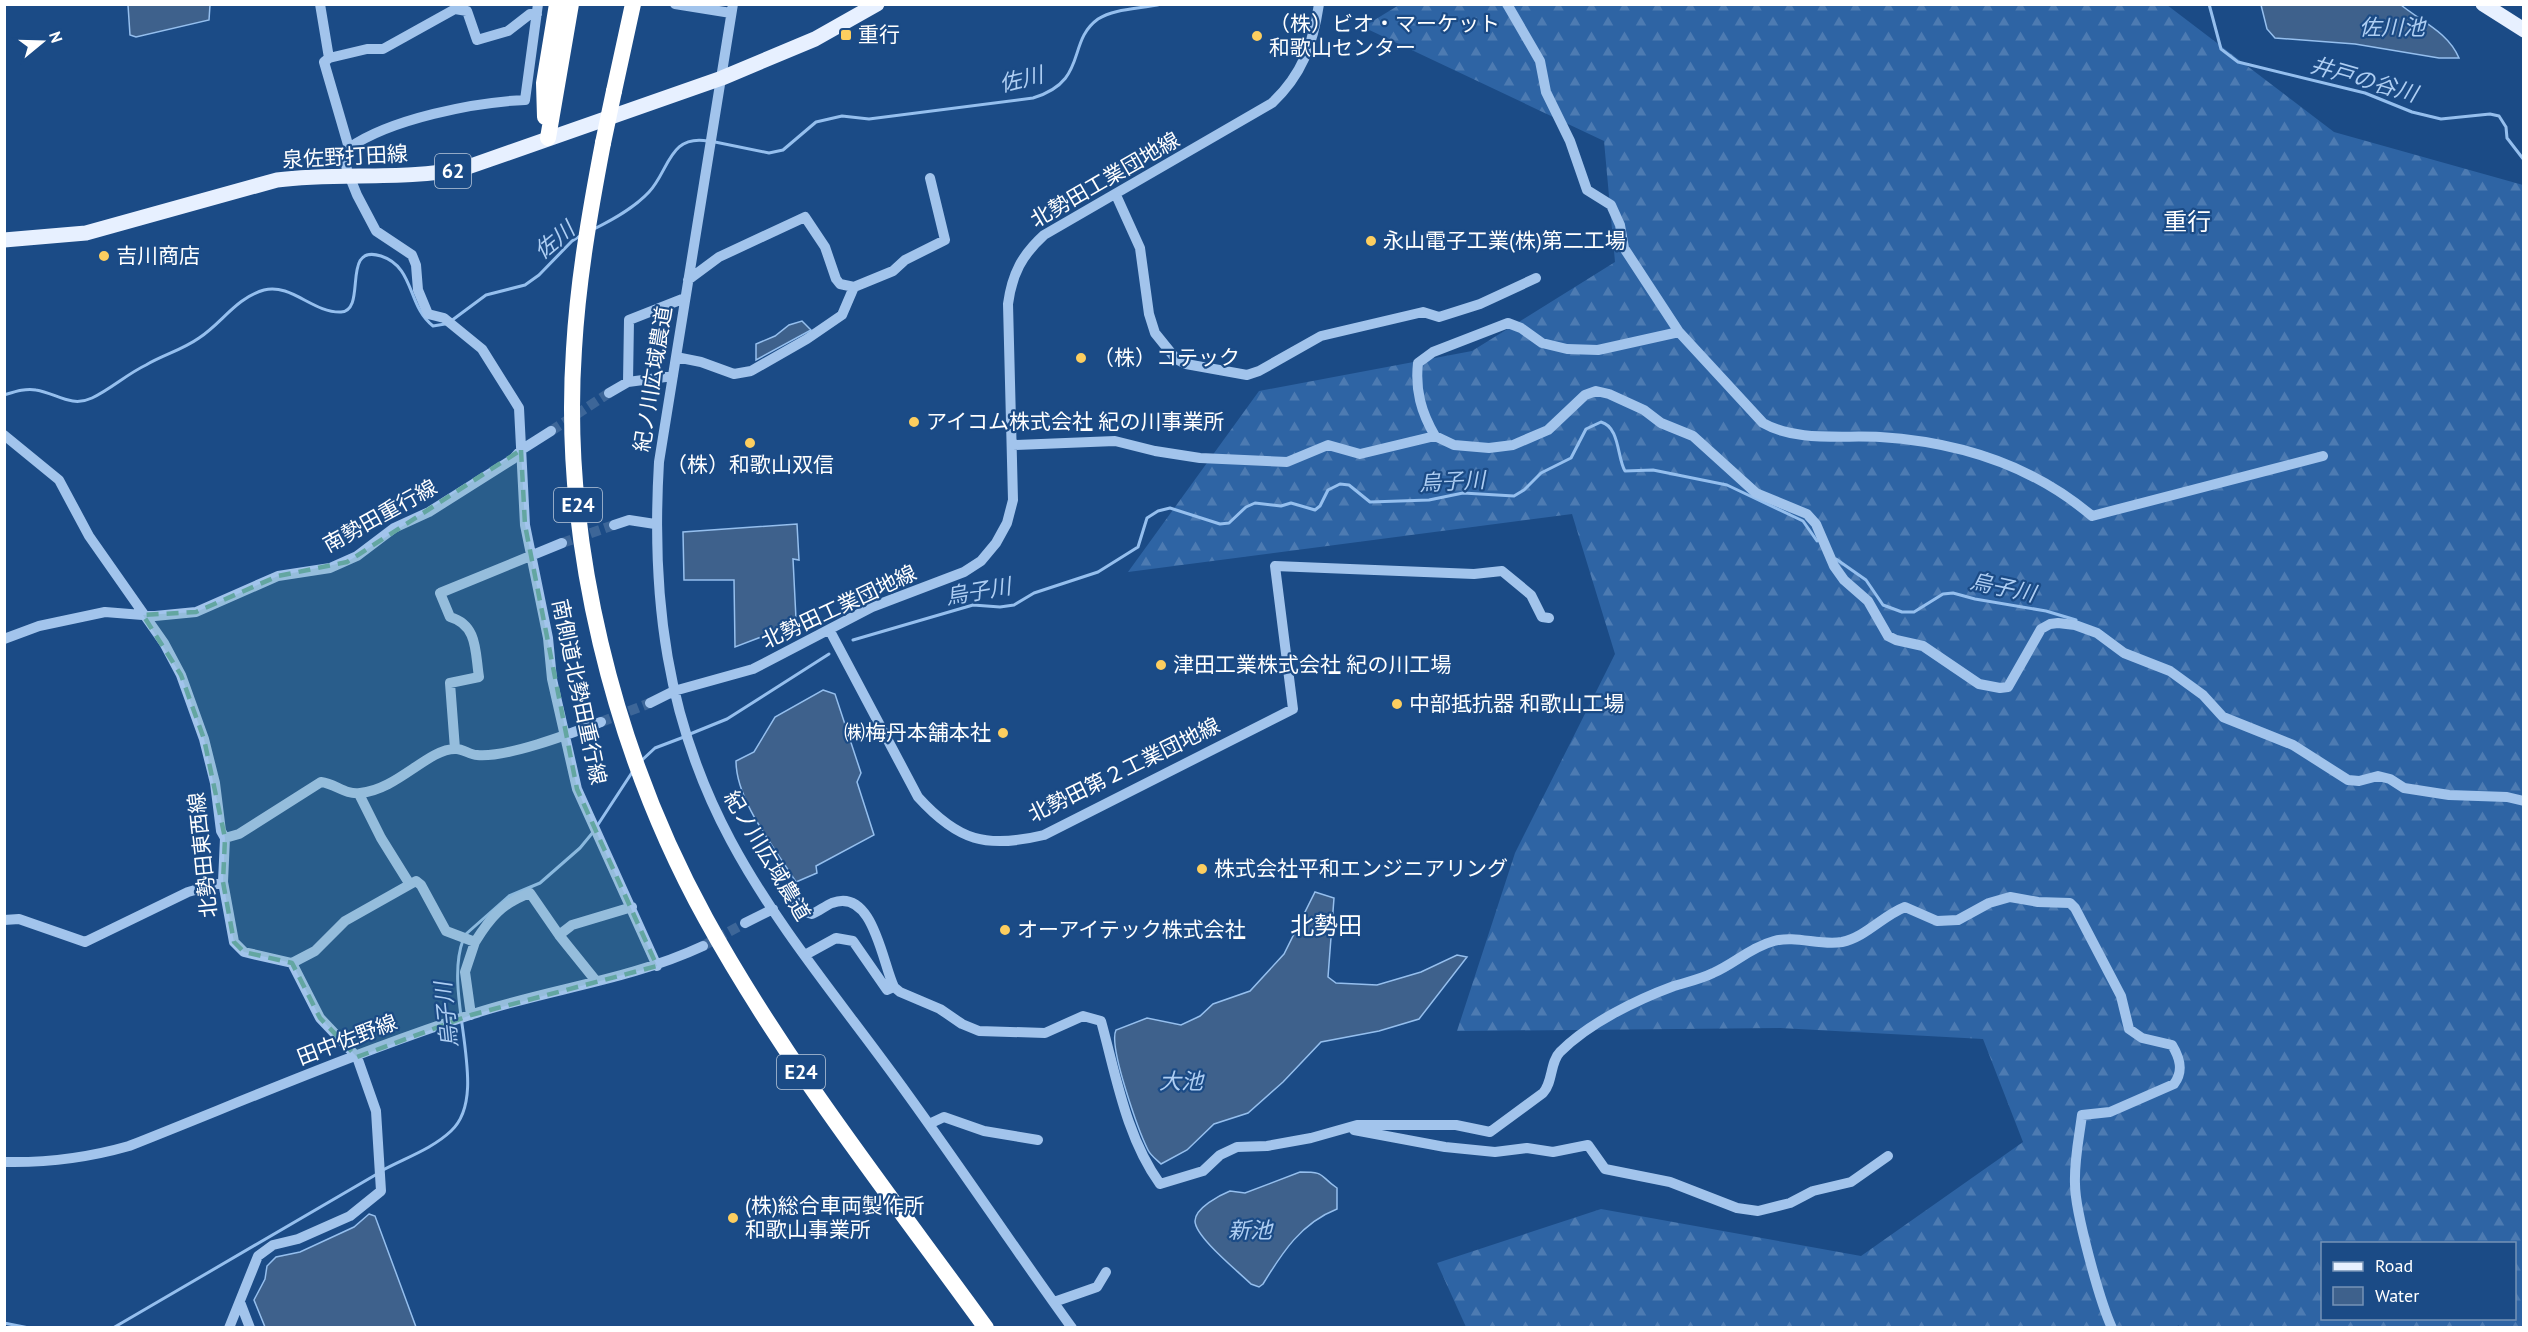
<svg xmlns="http://www.w3.org/2000/svg" width="2528" height="1332" viewBox="0 0 2528 1332" font-family="'PT Sans','Noto Sans JP',sans-serif">
<style>
.forest{fill:url(#forest-firs);fill-rule:evenodd}
.water{fill:#3e618c;stroke:#95bfee;stroke-width:1.5}
.lines{fill:none;stroke-linecap:round;stroke-linejoin:round}
.stream{stroke:#95bfee;stroke-width:3}
.minor-tunnel{stroke:#3d6698;stroke-width:10;stroke-dasharray:10 5;stroke-linecap:butt}
.minor{stroke:#a2c4ec;stroke-width:10}
.major{stroke:#e7f0ff;stroke-width:15}
.highway{stroke:#fff;stroke-width:16}
.highway-bridge{stroke:#fff;stroke-width:16}
.marked{fill:#63a6a1;fill-opacity:0.2;stroke:#63a6a1;stroke-width:4.5;stroke-dasharray:12 8;stroke-linejoin:round}
.poi-dot{fill:#fdce5f;stroke:#1b4b86;stroke-width:2}
.labels{text-anchor:middle;stroke-width:4.5;stroke-linejoin:round;paint-order:stroke}
.shield{fill:#1b4b86;stroke:#bbc9db;stroke-width:1.5}
.shield-label{font-size:20px;font-weight:bold;fill:#fff}
.poi-label{font-size:21px;fill:#fff;stroke:#1b4b86;text-anchor:start}
.street-label{font-size:21px;fill:#fff;stroke:#1b4b86}
.water-label{font-size:22px;font-style:italic;fill:#aecef3;stroke:#1b4b86}
.quarter-label{font-size:24px;fill:#fff;stroke:#1b4b86}
</style>
<defs>
<pattern id="forest-firs" width="22" height="20" patternUnits="userSpaceOnUse" patternTransform="scale(1.5)"><rect width="22" height="20" fill="#2e64a4"/><path d="M5 1l3.5 6h-7zM16 11l3.5 6h-7z" fill="#4d7bb2"/></pattern>
</defs>
<rect width="100%" height="100%" fill="#1b4b86"/>
<path class="forest" d="M1399,5H2167L2334,132L2523,185V1327L2181,1328L2178,1325L2177,1328L1466,1327L1437,1263L1601,1209L1861,1256L2023,1142L1983,1039L1780,1028L1457,1031L1515,853L1615,654L1572,514L1128,572L1259,391L1472,351L1615,262L1604,141L1363,27ZM2322,1244H2514V1318H2322Z"/>
<path class="water" d="M128,5H210L209,20L136,37L130,35Z
M2261,5H2401C2422,22 2448,32 2459,58H2439L2355,44L2275,38L2267,29Z
M802,321L811,330L756,360V344L775,336L789,325Z
M797,524L799,560L793,559L796,619L769,634L735,647L734,580H684L683,532Z
M823,690L835,694L861,773L857,782L874,835L816,866L817,873L796,882C775,848 736,801 736,761L754,752L775,717Z
M1315,892L1334,898L1328,977L1336,983L1377,985L1421,972L1457,955L1467,957L1419,1019L1379,1031L1321,1042L1283,1082L1248,1113L1214,1124L1187,1150L1161,1164C1157,1160 1151,1156 1148,1150C1139,1132 1108,1046 1116,1030L1147,1018L1181,1025L1200,1016L1213,1004L1250,991L1284,954Z
M1300,1172C1327,1172 1318,1175 1337,1188V1209C1301,1223 1282,1253 1263,1284L1259,1287L1251,1284C1239,1272 1195,1237 1195,1221C1195,1208 1220,1195 1230,1191L1245,1193Z
M369,1214L375,1216L416,1327H265L254,1300L265,1279L267,1266L276,1257L300,1252L354,1227Z"/>
<g class="lines">
<path class="stream" d="M2209,4L2221,49L2238,62L2365,93L2412,112L2441,119L2490,114L2499,116L2506,127L2507,138L2524,160
M715,142L769,153L783,150L816,122L842,116L869,119L1033,98C1089,81 1066,42 1098,19C1115,8 1142,9 1161,4
M594,229C614,219 634,208 649,192C669,171 669,134 708,141
M451,321L486,295L525,285L539,275L572,241L580,236
M4,395C14,392 25,388 36,390C56,393 71,408 92,398C111,389 127,374 146,365C163,355 182,350 199,338C222,323 236,298 264,290C291,283 313,313 341,312C368,310 340,243 381,256C415,267 407,306 433,326L445,324
M1836,559L1866,580L1883,605L1902,612H1914L1943,594L1953,593L1975,599L2046,611L2076,620
M853,640L973,605L1000,607L1014,605L1034,593L1098,572L1138,547L1147,518L1158,511L1170,508L1220,524L1229,523L1246,507L1255,503L1281,506L1291,503L1315,510L1320,506L1328,490L1340,484L1349,485L1370,502L1429,500L1463,493L1514,496L1524,490L1541,473L1571,458L1586,429L1601,422C1620,427 1617,458 1625,471L1653,470L1727,485L1803,521L1817,541
M690,734L727,719L829,654
M641,761L655,748L684,737
M597,826L633,771
M466,934L509,896L540,883L580,848L594,831
M383,1170C405,1158 432,1149 451,1131C492,1093 442,996 463,940
M4,1323L29,1328
M113,1328L377,1174"/>
<path class="minor-tunnel" d="M551,431L609,393
M562,543L614,525
M601,722L650,703
M703,946L745,923"/>
<path class="minor" d="M320,4L329,58
M675,4L731,13
M733,4L659,462C651,597 666,720 731,841C776,925 839,1000 895,1077C955,1159 1012,1245 1072,1328
M1507,4L1540,61L1546,92L1570,141L1587,190L1611,205L1620,225L1624,248L1679,332L1763,423C1796,442 1842,435 1880,437C1959,442 2031,464 2092,516L2323,456
M537,14H530L508,31L477,40L467,11L455,9L383,49H367L329,58L324,62L349,148L345,159L347,170L357,195L376,231L412,255L416,265L418,290L428,314L444,318L482,349L519,408L525,525L548,638L552,679L577,789L657,966
M349,148C390,119 475,102 525,100L538,4
M1116,195L1140,248L1149,314L1155,333L1176,359L1186,364L1247,375L1259,371L1321,336L1423,312L1439,317L1480,304L1536,278
M688,280L719,257L805,217L825,247L836,279L840,284L854,287
M676,357L701,362L734,374L751,371L807,339L842,315L854,287L893,271L905,260L945,240L930,178
M628,382L673,376
M609,393L628,382L629,320L685,298
M4,435L59,480L89,536L164,643L181,675L204,739L215,783L221,831L225,838L223,882L234,942L244,952L292,963L320,1018L357,1057L376,1111L381,1191L350,1216L298,1239L273,1245L258,1256L229,1328
M1435,436C1421,412 1415,390 1418,363L1433,352L1508,323L1521,328L1542,343L1567,349L1598,350L1679,332
M1013,445L1115,441L1155,451L1200,458L1287,462L1328,445L1360,454L1435,436L1454,445L1489,448L1513,445L1548,430L1585,395L1596,391L1609,394L1644,410L1661,423L1693,436L1756,493L1807,514L1816,524L1834,566L1844,580L1868,601L1888,636L1896,640L1923,646L1979,684L2000,688L2008,687L2041,629L2050,624L2058,623L2075,625L2097,633L2124,653L2170,671L2203,695L2223,717L2293,745L2348,780L2359,781L2378,776L2390,779L2404,788L2449,795L2507,797L2524,801
M614,525L629,520L655,524
M830,631L918,797C958,841 986,849 1044,835L1293,709L1275,566L1474,574L1502,571L1531,595L1542,617L1549,618
M4,639L39,626L105,612L155,616L196,612L278,576L330,568L357,556L394,528L429,512L513,459L521,450L551,431
M650,703L674,691L753,669L872,607L964,572L981,561L996,543L1007,523L1013,500L1008,304C1012,274 1022,255 1044,235L1272,103C1302,75 1313,44 1319,4
M455,749L450,683L479,677C475,652 478,625 450,617L440,593L562,543
M359,794L381,838L409,883
M225,838L239,834L321,782C336,784 345,795 360,793C397,790 428,749 455,749C462,748 470,755 477,755C507,758 572,733 601,722
M796,901L803,911L812,914C819,911 825,906 832,903C873,887 882,962 894,987
M4,920L19,919L85,942L188,892L223,882
M745,923L773,909
M559,935L596,981
M805,955L836,938L853,941L887,990L894,987L900,992L940,1009L962,1024L979,1031L1045,1033L1083,1016L1101,1021C1116,1075 1126,1137 1160,1184L1203,1171L1220,1155L1237,1147L1267,1146L1311,1138L1357,1125H1456L1490,1132L1543,1093C1553,1082 1550,1062 1560,1052C1589,1023 1636,1000 1674,986C1687,982 1701,979 1713,973C1734,964 1751,947 1774,941C1796,935 1820,946 1842,942C1866,937 1882,916 1905,907L1937,921L1958,920L1989,903L2010,897L2038,902L2070,903L2075,908L2121,996L2129,1029L2142,1038L2172,1045C2180,1058 2184,1071 2174,1084L2110,1112L2082,1115C2079,1138 2074,1161 2075,1184C2075,1212 2100,1302 2112,1328
M292,963L315,951L345,921L416,881L421,885L446,931L475,942C490,918 502,903 530,893L559,935L572,925L632,907
M471,1015L465,972L475,942
M929,1124L944,1117L984,1131L1038,1140
M1354,1130L1445,1147L1495,1152L1527,1148L1553,1152L1588,1145L1605,1169L1670,1182L1737,1208L1758,1211L1790,1203L1813,1191L1851,1182L1888,1156
M4,1162C48,1163 87,1158 129,1146C243,1101 356,1052 473,1014C549,989 630,980 703,946
M240,1302L250,1328
M1054,1302L1097,1287L1106,1272"/>
<path class="major" d="M2483,4L2524,30
M4,240L86,233L277,180C339,172 403,181 465,168L722,78L815,39L877,4"/>
<path class="highway" d="M614,91L633,4
M545,117L544,83L557,4
M548,138L571,4
M603,143C590,211 578,280 574,349C561,541 614,752 706,919C786,1064 889,1194 986,1328"/>
<path class="highway-bridge" d="M603,143L614,91"/>
</g>
<path class="marked" d="M521,450L525,525L577,789L657,966L471,1015L357,1057L320,1018L292,963L244,952L234,942L223,882L225,838L204,739L181,675L143,615L196,612L278,576L347,562Z"/>
<g class="poi-dot">
<rect x="840" y="29" width="12" height="12" rx="3"/>
<circle cx="1257" cy="36" r="6"/>
<circle cx="1371" cy="241" r="6"/>
<circle cx="104" cy="256" r="6"/>
<circle cx="1081" cy="358" r="6"/>
<circle cx="914" cy="422" r="6"/>
<circle cx="750" cy="443" r="6"/>
<circle cx="1161" cy="665" r="6"/>
<circle cx="1397" cy="704" r="6"/>
<circle cx="1003" cy="733" r="6"/>
<circle cx="1202" cy="869" r="6"/>
<circle cx="1005" cy="930" r="6"/>
<circle cx="733" cy="1218" r="6"/>
</g>
<g class="labels">
<g class="shield">
<rect x="435" y="154" width="36" height="34" rx="4.5"/>
<rect x="554" y="488" width="48" height="34" rx="4.5"/>
<rect x="777" y="1055" width="48" height="34" rx="4.5"/>
</g>
<g class="shield-label">
<text x="453" y="178">62</text>
<text x="578" y="512">E24</text>
<text x="801" y="1079">E24</text>
</g>
<g class="poi-label">
<text x="1269" y="31">（株）ビオ・マーケット<tspan x="1269" dy="24">和歌山センター</tspan></text>
<text x="858" y="42">重行</text>
<text x="1383" y="248">永山電子工業(株)第二工場</text>
<text x="116" y="263">吉川商店</text>
<text x="1093" y="365">（株）コテック</text>
<text x="926" y="429">アイコム株式会社 紀の川事業所</text>
<text x="750" y="472" text-anchor="middle">（株）和歌山双信</text>
<text x="1173" y="672">津田工業株式会社 紀の川工場</text>
<text x="1409" y="711">中部抵抗器 和歌山工場</text>
<text x="991" y="740" text-anchor="end">㈱梅丹本舗本社</text>
<text x="1214" y="876">株式会社平和エンジニアリング</text>
<text x="1017" y="937">オーアイテック株式会社</text>
<text x="745" y="1213">(株)総合車両製作所<tspan x="745" dy="24">和歌山事業所</tspan></text>
</g>
<g class="street-label">
<text transform="translate(345 157) rotate(-3)" y="7">泉佐野打田線</text>
<text transform="translate(1105 180) rotate(-30)" y="7">北勢田工業団地線</text>
<text transform="translate(653 379) rotate(-81)" y="7">紀ノ川広域農道</text>
<text transform="translate(380 516) rotate(-29)" y="7">南勢田重行線</text>
<text transform="translate(839 607) rotate(-25)" y="7">北勢田工業団地線</text>
<text transform="translate(579 692) rotate(78)" y="7">南側道北勢田重行線</text>
<text transform="translate(1124 770) rotate(-26)" y="7">北勢田第２工業団地線</text>
<text transform="translate(203 855) rotate(-96)" y="7">北勢田東西線</text>
<text transform="translate(767 856) rotate(59)" y="7">紀ノ川広域農道</text>
<text transform="translate(347 1040) rotate(-21)" y="7">田中佐野線</text>
</g>
<g class="water-label">
<text x="2392" y="35">佐川池</text>
<text transform="translate(1021 79) rotate(-14)" y="8">佐川</text>
<text transform="translate(2364 79) rotate(16)" y="8">井戸の谷川</text>
<text transform="translate(554 240) rotate(-40)" y="8">佐川</text>
<text transform="translate(1452 481) rotate(-3)" y="8">烏子川</text>
<text transform="translate(2003 587) rotate(12)" y="8">烏子川</text>
<text transform="translate(978 591) rotate(-10)" y="8">烏子川</text>
<text transform="translate(446 1015) rotate(-96)" y="8">烏子川</text>
<text x="1181" y="1089">大池</text>
<text x="1250" y="1238">新池</text>
</g>
<g class="quarter-label">
<text x="2187" y="230">重行</text>
<text x="1326" y="934">北勢田</text>
</g>
</g>
<rect width="2528" height="1332" fill="none" stroke="#ffffff" stroke-width="12"/>
<rect x="2321" y="1242" width="195" height="78" fill="#1b4b86" stroke="#7693b6" stroke-width="1.5"/>
<rect x="2333" y="1262" width="30" height="9" fill="#e7f0ff" stroke="#7693b6" stroke-width="1.5"/>
<text x="2375" y="1272" font-size="18" fill="#ffffff">Road</text>
<rect x="2333" y="1287" width="30" height="18" fill="#3e618c" stroke="#7693b6" stroke-width="1.5"/>
<text x="2375" y="1302" font-size="18" fill="#ffffff">Water</text>
<g transform="translate(42 42) rotate(71)" stroke="#1b4b86" stroke-width="4.5" paint-order="stroke">
<path d="M0-4.5L10 22L0 15L-10 22Z" fill="#ffffff"/>
<text y="-9" font-size="16" font-weight="bold" text-anchor="middle" fill="#ffffff">N</text>
</g>
</svg>
